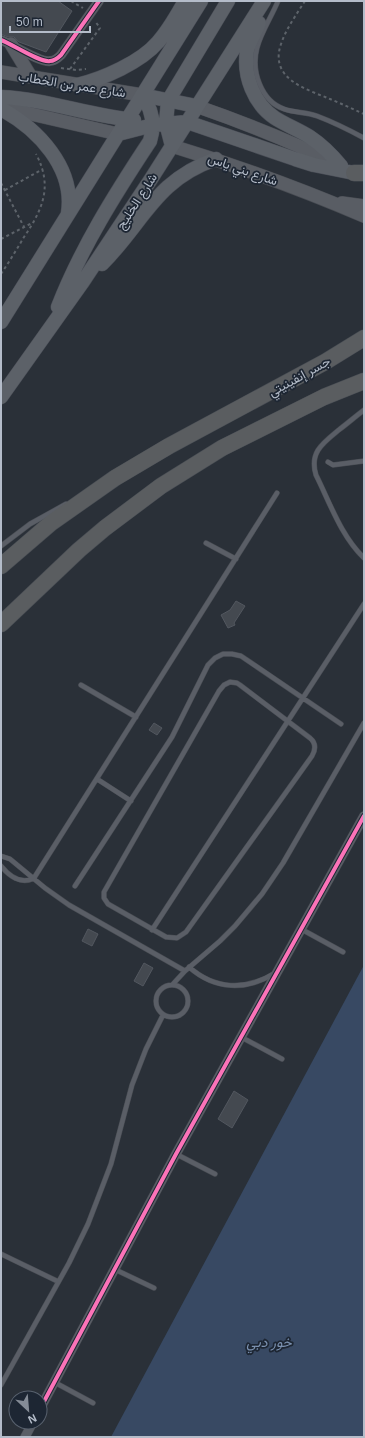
<svg xmlns="http://www.w3.org/2000/svg" width="365" height="1438" viewBox="0 0 365 1438" font-family="Arial,Vazirmatn,sans-serif">
<style>
.water{fill:#384963}
.building{fill:#444950;stroke:#52575f}
.lines{fill:none;stroke-linecap:round;stroke-linejoin:round}
.lane-casing{stroke:#484c53;stroke-width:5.5}
.street-casing{stroke:#484c53;stroke-width:10}
.secondary-casing{stroke:#484c53;stroke-width:14}
.primary-casing{stroke:#484c55;stroke-width:15}
.highway-casing{stroke:#474c53;stroke-width:17}
.path{stroke:#5d636a;stroke-width:2;stroke-dasharray:3 3;stroke-linecap:butt}
.lane{stroke:#5a5e66;stroke-width:4.5}
.street{stroke:#5a5e66;stroke-width:9}
.secondary{stroke:#595d64;stroke-width:13}
.primary{stroke:#5c6168;stroke-width:14}
.highway{stroke:#5a5d60;stroke-width:16}
.cycleway-casing{stroke:#1d2633;stroke-width:6}
.cycleway{stroke:#fb73b8;stroke-width:4}
.labels{text-anchor:middle;stroke-width:3.5;stroke-linejoin:round;paint-order:stroke}
.street-label{font-size:13px;fill:#b4bcc9;stroke:#1d2633}
.water-label{font-size:14px;font-style:italic;fill:#7c92b1;stroke:#1d2633}
</style>
<rect width="100%" height="100%" fill="#2a3038"/>
<path class="water" d="M364,965V1437H111Z"/>
<path class="building" d="M1,1H58L72,11L46,52L19,42L14,37H8L1,34Z
M236,601L245,606L234,623L235,625L228,628L221,615L230,610Z
M154,723L162,728L157,735L149,730Z
M88,929L98,934L92,946L82,941Z
M144,963L153,968L143,986L134,981Z
M234,1091L248,1100L232,1128L218,1119Z"/>
<g class="lines">
<defs>
<path id="lane" d="M278,1C272,16 261,32 257,48C251,71 261,101 284,109C295,113 307,112 317,116C333,122 349,130 364,138
M364,410C356,416 348,423 340,429C323,443 309,452 316,475C330,503 341,536 364,558
M328,462L333,465L364,461
M206,543L236,559
M1,546L30,524L66,504
M230,682L237,683L240,685L310,738C316,743 316,749 312,756L186,932L177,938L166,937L108,904L104,898V892L219,691L224,685Z
M81,685L136,717
M97,779L131,801
M1,856L10,859L45,888L69,905L185,971
M1,866C9,876 21,885 34,878L277,493
M75,886L172,737L208,665L215,658L223,654H232L241,656L341,724
M301,929L343,952
M152,930L364,604
M189,967C215,990 246,991 275,973
M173,984L185,971L220,941L235,926L262,894L283,863L364,723
M156 1001a16 16 0 1 1 32 0a16 16 0 1 1-32 0Z
M241,1037L282,1059
M176,1154L215,1174
M1,1254L57,1281
M114,1269L154,1288
M54,1382L93,1403
M1,1385L69,1263L88,1224L111,1164L132,1085L146,1049L163,1015"/>
<path id="street" d="M1,40C12,44 40,63 50,61C55,61 58,58 61,55L99,1
M40,1409L176,1154L364,816
M25,1437L33,1422"/>
<path id="secondary" d="M11,44L31,77
M1,72L142,95
M196,106C245,123 293,142 339,165
M1,107L118,134
M172,146C238,166 301,189 364,216
M342,203L364,206"/>
<path id="primary" d="M259,23C255,33 249,41 247,51C243,76 254,104 275,118C286,125 299,130 310,137C322,145 332,155 341,166
M77,85C103,79 141,62 158,42C169,30 177,15 185,1
M142,95L196,106
M1,97C47,99 89,116 134,120
M1,109C38,129 75,168 68,213
M118,134L153,125L187,122L295,159L314,165L354,173
M172,146L166,123L168,101L228,1
M102,264C144,222 155,180 216,159
M58,307C81,248 115,194 150,141C155,125 152,109 142,95
M1,322L201,1
M1,397L82,283L151,179L264,1"/>
<path id="highway" d="M354,173H364
M1,566L51,523L115,478L169,446L325,362L364,338
M1,624L79,550L105,528L161,486L222,448L324,397L364,381"/>
</defs>
<use href="#lane" class="lane-casing"/>
<use href="#street" class="street-casing"/>
<use href="#secondary" class="secondary-casing"/>
<use href="#primary" class="primary-casing"/>
<use href="#highway" class="highway-casing"/>
<path class="path" d="M71,1L83,8
M305,1C296,15 286,29 281,44C269,79 306,89 330,99C342,104 353,109 364,114
M61,68L76,70L86,69
M70,69L100,28L95,21
M1,183L24,227
M5,190L43,169
M1,239L34,222
M1,274C9,262 17,249 24,237C43,209 53,186 36,154"/>
<use href="#lane" class="lane"/>
<use href="#street" class="street"/>
<use href="#secondary" class="secondary"/>
<use href="#primary" class="primary"/>
<use href="#highway" class="highway"/>
<defs>
<path id="cycleway" d="M1,40C12,44 40,63 50,61C55,61 58,58 61,55L99,1
M40,1409L176,1154L364,816"/>
</defs>
<use href="#cycleway" class="cycleway-casing"/>
<use href="#cycleway" class="cycleway"/>
</g>
<g class="labels">
<g class="street-label">
<text transform="translate(72 84) rotate(9)" y="5">شارع عمر بن الخطاب</text>
<text transform="translate(243 169) rotate(19)" y="5">شارع بني ياس</text>
<text transform="translate(136 201) rotate(-57)" y="5">شارع الخليج</text>
<text transform="translate(299 376) rotate(-29)" y="5">جسر إنفينيتي</text>
</g>
<g class="water-label">
<text x="269" y="1347">خور دبي</text>
</g>
</g>
<rect width="365" height="1438" fill="none" stroke="#b4bcc9" stroke-width="4"/>
<g transform="translate(28 1410) rotate(154)"><circle r="19" fill="#1d2633" stroke="#59626f"/>
<path d="M0-3L7 15L0 10L-7 15Z" fill="#848b96"/>
<text y="-6" font-size="11" font-weight="bold" text-anchor="middle" fill="#b4bcc9">N</text>
</g>
<path d="M10 26v6h80v-6" fill="none" stroke="#b4bcc9" stroke-width="2"/>
<text x="16" y="26" font-size="12" fill="#b4bcc9" stroke="#1d2633" stroke-width="3" paint-order="stroke">50 m</text>
</svg>
